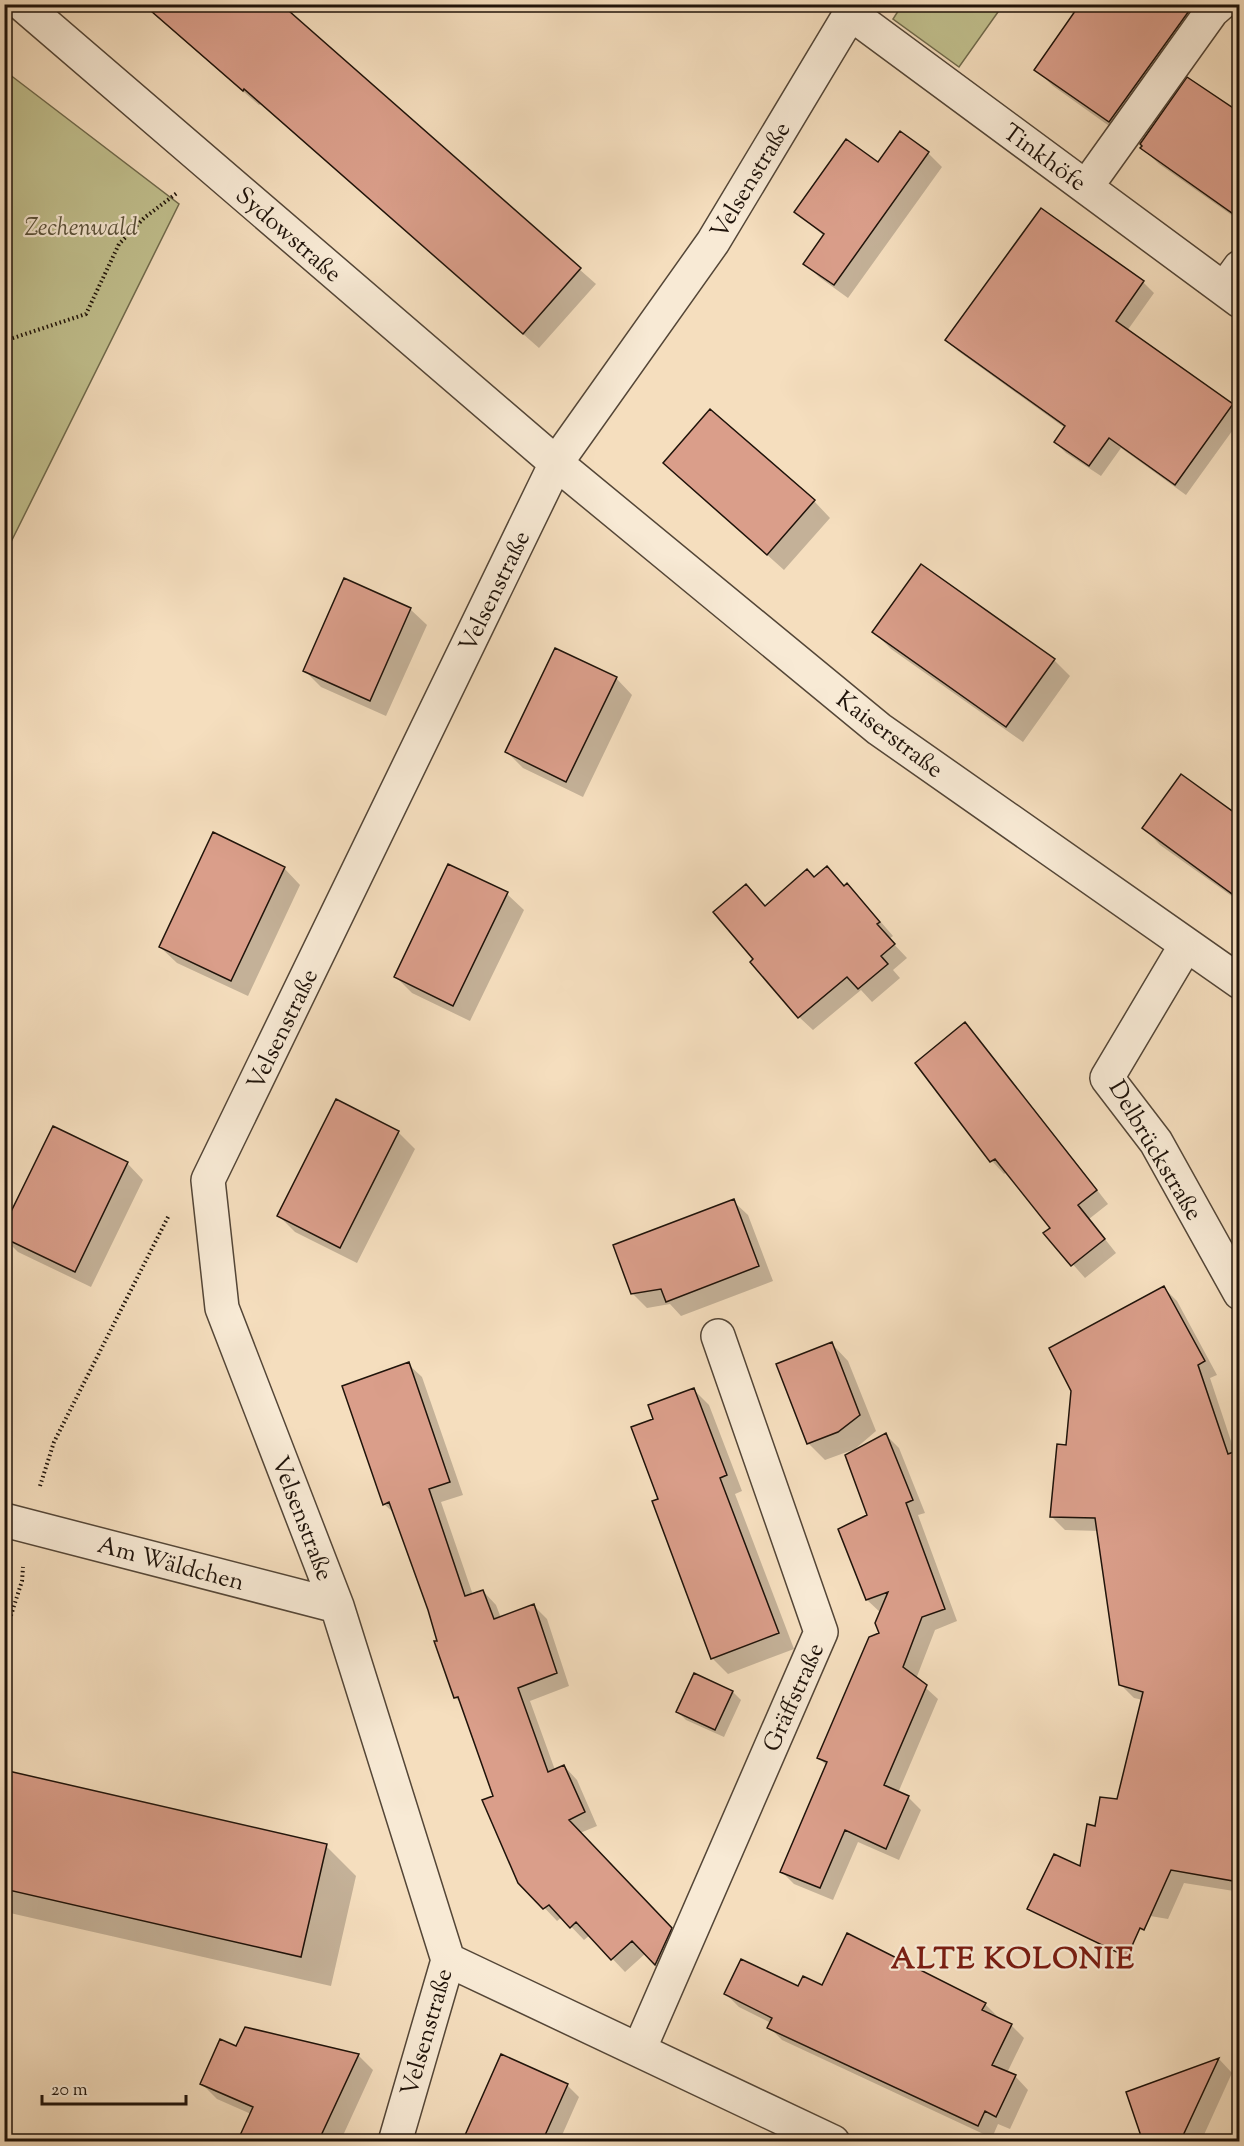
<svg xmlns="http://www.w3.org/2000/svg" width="1244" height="2146" viewBox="0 0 1244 2146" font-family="'Sorts Mill Goudy',serif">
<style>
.green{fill:#c1c08e;stroke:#706a4c;stroke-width:1.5}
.shadow{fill:#0003}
.building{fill:#da9e8a;stroke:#1f130a;stroke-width:1.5}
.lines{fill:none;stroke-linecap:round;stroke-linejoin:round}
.minor-casing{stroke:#544637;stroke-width:36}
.path{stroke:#1f130a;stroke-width:4;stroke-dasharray:1.5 3;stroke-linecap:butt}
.minor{stroke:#f8ead5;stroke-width:33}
.labels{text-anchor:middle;stroke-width:4.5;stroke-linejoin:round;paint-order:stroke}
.street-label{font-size:24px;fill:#1f130a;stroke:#f8ead5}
.park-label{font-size:24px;font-style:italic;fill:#585038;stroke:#f8ead5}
.district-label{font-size:30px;font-weight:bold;letter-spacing:1.5px;fill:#7a1f14;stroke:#f8ead5}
</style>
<rect width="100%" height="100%" fill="#f5debe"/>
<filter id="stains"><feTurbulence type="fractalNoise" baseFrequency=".00333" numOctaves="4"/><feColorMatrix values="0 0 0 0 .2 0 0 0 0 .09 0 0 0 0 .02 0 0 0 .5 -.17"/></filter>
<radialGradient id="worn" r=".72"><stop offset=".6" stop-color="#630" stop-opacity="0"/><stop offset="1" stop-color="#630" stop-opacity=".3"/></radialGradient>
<path class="green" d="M902,5V4L1003,5L959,67L893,19Z
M5,71L179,204L5,554Z"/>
<path class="shadow" d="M142,4H279L596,284L539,348L261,104L259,105Z
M1082,4H1227L1126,138L1053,86L1036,70Z
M1188,80L1240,116V221L1159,164L1142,148Z
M900,133L928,153L942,167L848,298L819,277L805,263L824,236L796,212L878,164Z
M1143,282L1154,293L1127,331L1232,405L1240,413V420L1186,495L1121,448L1101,476L1066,453L1055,442L1065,428L958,351L947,340Z
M665,463L814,501L830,518L784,570Z
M410,609L427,625L386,716L321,687L304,670Z
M874,632L1054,660L1070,676L1023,742L891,649Z
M616,678L632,695L583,797L523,768L507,752Z
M1182,776L1240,818V902L1160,845L1144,828Z
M284,868L300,885L248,996L177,963L160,947Z
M827,868L845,887L847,885L860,898L893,936L889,939L907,958L893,970L900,978L872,1002L861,990L813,1030L799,1017L756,959L746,886L766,907L815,879Z
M507,894L524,910L470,1021L412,993L395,976Z
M965,1024L978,1037L1108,1204L1089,1219L1116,1253L1085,1278L1046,1234L1052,1229L1007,1172L1004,1174L992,1161L917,1064Z
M336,1101L399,1133L415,1149L357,1263L295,1232L278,1215Z
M127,1163L143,1180L91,1287L18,1252L4,1238Z
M733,1201L748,1215L773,1281L681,1316L670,1304L647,1308L632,1293Z
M1164,1288L1177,1301L1217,1375L1210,1378L1236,1456L1240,1459V1892L1184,1883L1168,1919L1091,1906L1097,1828L1118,1801L1143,1700L1134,1698L1121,1685L1099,1531L1065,1530L1052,1517L1067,1446Z
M832,1344L848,1361L876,1431L855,1449L825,1460L808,1443Z
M408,1364L422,1377L463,1495L441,1502L473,1595L483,1591L496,1605L501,1618L534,1606L547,1619L569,1686L530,1701L555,1770L564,1766L577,1780L597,1826L580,1833L684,1942L669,1977L646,1953L625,1972L590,1935L584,1940L562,1917L557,1921L520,1882L495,1796L461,1703L455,1697L439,1642L396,1515L384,1504Z
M693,1389L709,1405L742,1491L735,1494L794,1649L728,1674L712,1658L655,1419Z
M886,1435L899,1448L925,1513L918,1515L957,1621L935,1630L916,1679L938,1699L898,1793L909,1798L921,1810L899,1860L858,1842L833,1900L794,1884L781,1871L827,1766L819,1758L881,1634V1613L867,1600L840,1529L869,1516Z
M695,1675L733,1692L741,1700L724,1737L686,1720L678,1712Z
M4,1774L326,1846L356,1876L331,1986L10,1913L4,1907Z
M823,1987L985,2004L998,2017L997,2019L1011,2025L1024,2038L1007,2073L1015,2076L1028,2090L1010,2129L998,2124L992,2138L782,2040L769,2027L771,2023L739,2007L726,1994Z
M358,2055L373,2070L340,2142H238L251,2114L217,2099L202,2084Z
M1219,2059L1232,2073L1203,2137L1212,2142H1145L1128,2093Z
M567,2085L579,2097L559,2142H463Z"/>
<path class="building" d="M143,4H281L581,268L523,334L244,89L243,91Z
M1080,4H1194L1109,122L1034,70Z
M1187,77L1239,112V218L1140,148L1142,146L1140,144Z
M900,131L929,152L834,285L803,264L824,234L794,212L846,139L878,162Z
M1041,208L1144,281L1116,321L1233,404L1175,485L1109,438L1089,466L1054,442L1065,426L945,340Z
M710,409L815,500L767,555L663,463Z
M921,564L1055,659L1006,727L872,632Z
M344,578L411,608L370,701L303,671Z
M555,648L617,677L566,782L505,752Z
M1181,774L1239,816V899L1142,828Z
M213,832L285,867L231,981L159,947Z
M448,864L508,892L453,1006L394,977Z
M827,866L844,886L847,883L880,922L877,924L895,944L881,956L888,964L858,989L847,977L798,1018L750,962L753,959L713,912L746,884L765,906L807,869L814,877Z
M965,1022L1097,1190L1078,1205L1105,1239L1071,1266L1043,1233L1050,1228L995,1159L990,1162L915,1063Z
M336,1099L399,1131L340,1248L277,1216Z
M53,1126L128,1162L75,1272L4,1238V1226Z
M734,1199L759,1266L666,1302L661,1289L631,1294L613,1245Z
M1164,1286L1205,1361L1198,1365L1228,1454L1239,1450V1882L1171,1870L1144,1930L1140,1928L1127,1957L1027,1909L1054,1854L1080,1866L1087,1824L1095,1826L1100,1797L1117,1799L1143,1692L1119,1685L1095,1518L1050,1517L1057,1444L1066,1445L1071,1391L1049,1348Z
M832,1342L860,1415L838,1432L807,1444L776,1364Z
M409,1362L450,1482L429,1489L465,1596L483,1590L494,1619L534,1604L557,1673L518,1688L548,1772L564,1765L585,1812L569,1820L672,1928L655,1965L632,1941L611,1960L576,1922L570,1928L549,1905L543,1909L518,1883L482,1800L493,1796L458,1697L454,1698L434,1641H437L428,1610L389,1502L383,1505L342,1386Z
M694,1388L727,1475L720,1478L779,1633L711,1659L652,1501L658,1499L631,1427L653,1419L648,1405Z
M886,1433L913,1500L906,1503L945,1609L922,1617L903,1667L927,1685L884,1785L909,1796L886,1849L845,1830L820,1888L780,1872L827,1762L817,1758L869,1637L879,1633L875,1623L888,1592L866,1600L838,1529L867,1515L845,1455Z
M694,1673L733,1691L715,1730L676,1712Z
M4,1770L327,1844L301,1957L4,1889Z
M847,1933L986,2003L982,2010L1012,2024L992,2065L1016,2075L996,2117L985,2111L978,2126L767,2028L772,2018L724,1994L741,1959L798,1986L803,1976L822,1985Z
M245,2027L359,2054L318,2142H237L253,2107L200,2084L220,2039L236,2046Z
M501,2054L568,2084L542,2142H462Z
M1219,2058L1180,2142H1143L1126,2092Z"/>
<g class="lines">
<defs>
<path id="minor" d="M22,4L556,463L879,729L1240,982
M850,13L1240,301
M1086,187L1212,11L1220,4
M1224,289L1240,267
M1186,945L1107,1078L1156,1142L1240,1293
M4,1520L337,1606
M448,1960L833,2142
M639,2050L821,1632L718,1336
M395,2142L448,1960L337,1606L222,1308L208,1180L556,463L713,242L856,4"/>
</defs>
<use href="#minor" class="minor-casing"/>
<path class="path" d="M4,341L86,314L119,244L144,218L177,193
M40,1486L54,1442L169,1215
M4,1637L22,1581L23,1567"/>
<use href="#minor" class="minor"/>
</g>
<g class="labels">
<g class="street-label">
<text transform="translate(1045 157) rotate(36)" y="8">Tinkhöfe</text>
<text transform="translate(750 180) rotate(-59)" y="8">Velsenstraße</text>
<text transform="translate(289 234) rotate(41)" y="8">Sydowstraße</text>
<text transform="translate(494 591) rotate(-64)" y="8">Velsenstraße</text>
<text transform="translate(890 734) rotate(37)" y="8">Kaiserstraße</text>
<text transform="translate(282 1029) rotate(-64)" y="8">Velsenstraße</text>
<text transform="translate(1156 1150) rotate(59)" y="8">Delbrückstraße</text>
<text transform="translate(303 1518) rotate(69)" y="8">Velsenstraße</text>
<text transform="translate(171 1563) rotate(15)" y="8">Am Wäldchen</text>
<text transform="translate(793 1697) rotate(-66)" y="8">Gräffstraße</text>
<text transform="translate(426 2032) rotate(-74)" y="8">Velsenstraße</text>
</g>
<g class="park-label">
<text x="81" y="235">Zechenwald</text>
</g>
<g class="district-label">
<text x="1013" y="1968">ALTE KOLONIE</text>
</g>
</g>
<rect width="1244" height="2146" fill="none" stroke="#f5debe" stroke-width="24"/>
<rect x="6" y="6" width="1232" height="2134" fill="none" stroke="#1f130a" stroke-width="3"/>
<rect x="12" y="12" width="1220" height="2122" fill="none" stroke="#1f130a" stroke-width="1.5"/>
<path d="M42 2095v9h144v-9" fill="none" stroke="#1f130a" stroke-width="3"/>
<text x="51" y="2095" font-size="18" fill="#1f130a" stroke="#f8ead5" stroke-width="4.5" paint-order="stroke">20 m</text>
<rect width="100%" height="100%" filter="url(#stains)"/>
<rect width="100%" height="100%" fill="url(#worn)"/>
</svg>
